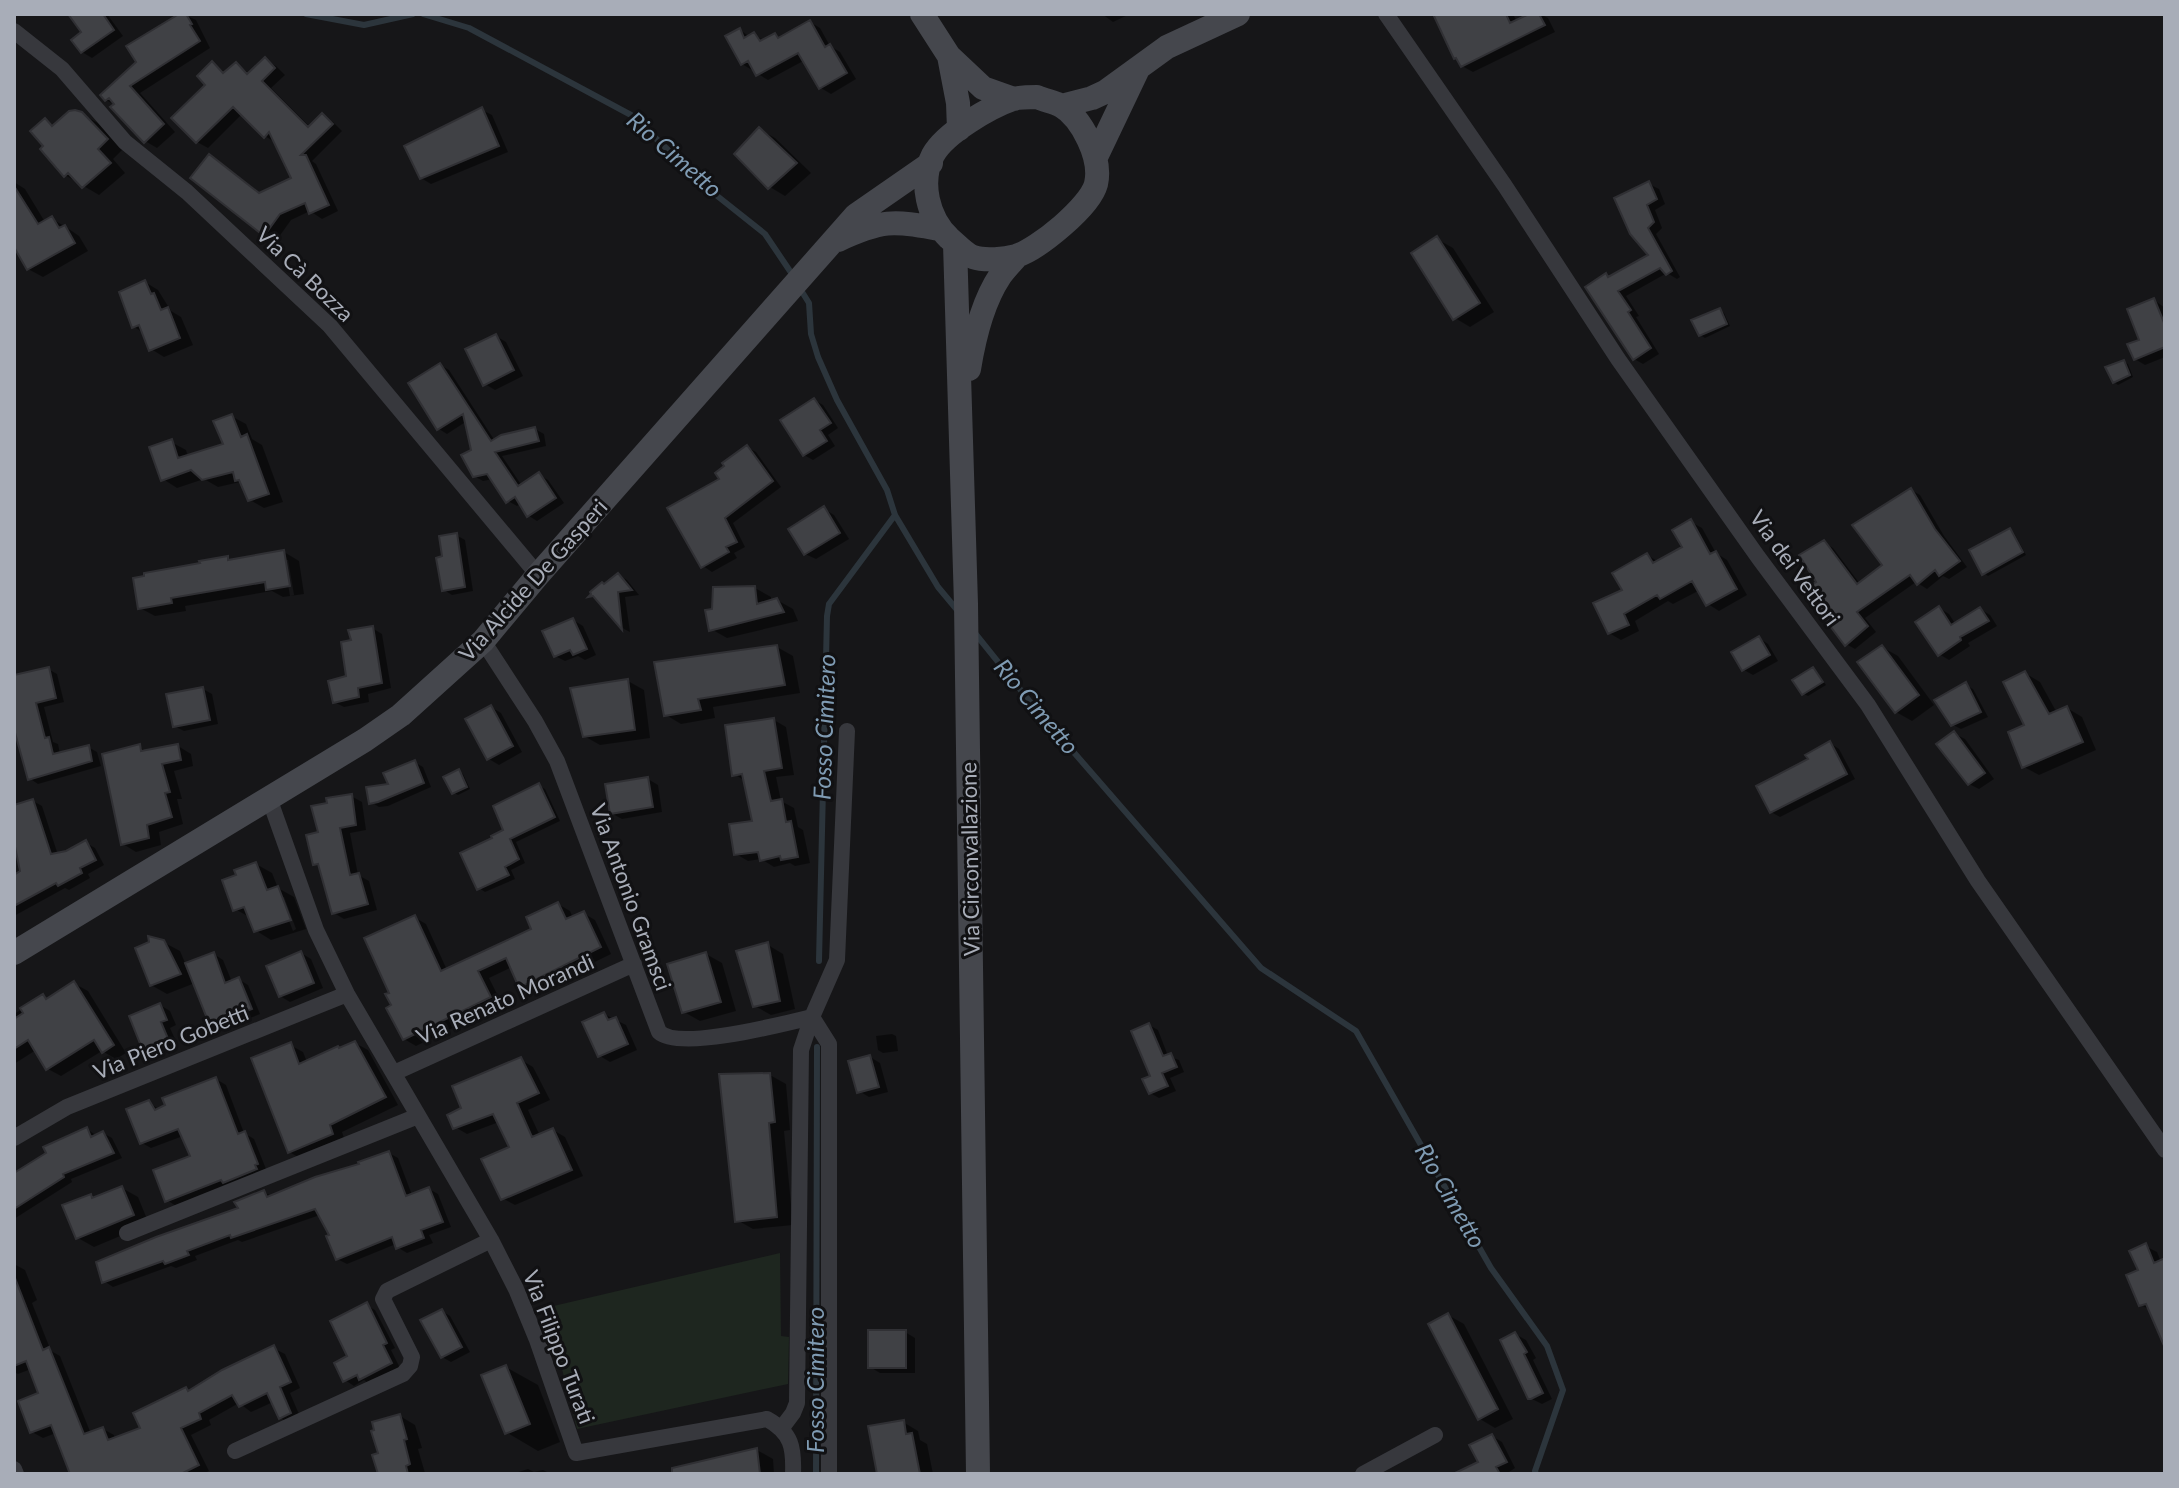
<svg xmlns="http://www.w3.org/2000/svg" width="2179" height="1488" viewBox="0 0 2179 1488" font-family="Lato,sans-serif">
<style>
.green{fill:#1e261f}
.shadow{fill:#0007;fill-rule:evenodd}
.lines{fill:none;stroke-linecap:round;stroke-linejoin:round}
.stream{stroke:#2c353c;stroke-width:6}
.building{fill:#404145;stroke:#303034;stroke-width:2}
.street{stroke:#37383d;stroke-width:16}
.secondary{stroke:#45474d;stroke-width:24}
.labels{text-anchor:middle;stroke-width:6;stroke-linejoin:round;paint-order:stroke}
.street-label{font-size:22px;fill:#a8adb8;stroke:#111113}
.water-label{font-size:24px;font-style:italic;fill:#7f9bb3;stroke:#111113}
</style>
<rect width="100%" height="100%" fill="#161618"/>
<path class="green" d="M780,1253L781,1336L789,1337L788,1384L577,1429L559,1357L566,1354L545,1308Z"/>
<path class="shadow" d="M83,14H107L123,36L92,58L82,52Z
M183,14L196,20L210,48L140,93L175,132L157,148L145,141L115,105L106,100Z
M1102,14H1130L1113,22Z
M1435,14H1513L1517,22L1533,14H1540L1548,18L1555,32L1473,72L1462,66Z
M810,22L820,28L830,46L840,52L856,79L831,94L821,88L805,60L768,80L758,74L754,68L752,70L742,64L740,30L750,37L754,35L765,41L775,35L780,38Z
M265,60L276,66L285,75L271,88L311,128L323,116L333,122L342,131L312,161L316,164L338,211L322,219L310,211L291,220L276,241L265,234L193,178L209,156L261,194L294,179L276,143L265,136L242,114L208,148L197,142L212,64L226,73L236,64L250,74Z
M482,110L492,115L508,152L431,184L421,178Z
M81,114L98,123L123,149L113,159L125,173L99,195L65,175L46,121L55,126Z
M759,129L775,138L811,173L785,196L770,187Z
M14,182L25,189L45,222L52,219L66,227L79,236L88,251L43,277L28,269L18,250L14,248Z
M1649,184L1659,189L1665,204L1655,210L1662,228L1656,234L1680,277L1677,279L1667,273L1626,296L1639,316L1636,317L1659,354L1643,364L1634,359L1606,276L1610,278L1651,255L1631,232Z
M1437,239L1453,248L1494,312L1470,327L1455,318Z
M145,282L158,290L171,311L181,317L193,345L164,357L151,349L144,333L134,327Z
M2154,300L2165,308V357L2145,365L2135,359Z
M1720,310L1724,313L1730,326L1705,338L1700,335Z
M496,336L506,342L523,376L495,390L485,384Z
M2124,362L2128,364L2133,377L2118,385L2114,382Z
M440,365L449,370L495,441L535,429L544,434L546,446L502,456L522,486L539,475L548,480L564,503L537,521L529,516L521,503L517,506L508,501L493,479L483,481L474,476V451L467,421L447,434L439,429Z
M814,400L823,405L838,428L828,435L835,446L813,460L804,455Z
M231,416L246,424L252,439L262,445L283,502L264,508L250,500L242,483L240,482L218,487L204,479L177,488L163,479L171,442L186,450L188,457L226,446Z
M747,447L756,452L781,487L733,523L745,547L734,553L737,558L712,572L703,566L722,479Z
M1911,490L1920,495L1944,536L1967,567L1949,579L1943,576L1927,589L1916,582L1865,618L1876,632L1855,649L1846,644L1819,583L1824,543L1833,548L1860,584L1885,566Z
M824,509L834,515L849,539L816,559L805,554Z
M1691,522L1702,528L1716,553L1727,560L1747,595L1719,611L1708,604L1700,590L1673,604L1668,601L1635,621L1639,631L1621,640L1609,633L1625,591L1647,555L1659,562L1684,548Z
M2010,530L2014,533L2026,555L1988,576L1984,573Z
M456,535L465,540L473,591L452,595L444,590L445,558Z
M284,552L299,561L304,594L283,597L272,591L185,606L186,611L155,616L140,608L227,558L233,561ZM284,560H288L294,595L290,596Z
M618,575L627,580L639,595L625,597L630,632L624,629L600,601L592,597Z
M755,588L771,597V602L777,600L793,609L798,621L727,638L711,629Z
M1939,608L1949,614L1956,625L1980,609L1990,615L1997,626L1968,643L1970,646L1949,660L1939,654Z
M573,620L583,626L596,655L585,660L578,656L565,661L555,656Z
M372,628L382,634L391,688L368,694L369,702L344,707L334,702L349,678L353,641Z
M1759,638L1768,644L1778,661L1753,675L1744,670Z
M777,647L793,656L800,693L713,707L715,718L681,724L666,715Z
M1882,647L1898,656L1934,705L1912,721L1896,712Z
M48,669L57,674L64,702L44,707L53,742L58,744L60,754L88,747L97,752L101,766L38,784L29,778L14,726V677Z
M1813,669L1817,672L1826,685L1808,696L1804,694Z
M2025,673L2040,682L2057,713L2067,708L2082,717L2096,750L2039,775L2024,767L2027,726Z
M628,681L644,690L650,738L600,745L584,736Z
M1965,685L1973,689L1988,717L1961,729L1953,725Z
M203,689L212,694L218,724L184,731L174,726Z
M491,707L501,713L522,752L499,765L489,759Z
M774,720L786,727L794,775L776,777L781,801L794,808L798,827L803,830L810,863L795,866L790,863L774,867L761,859L748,861L736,854L754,823L744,780L734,774Z
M1955,734L1965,739L1994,779L1979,789L1969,784Z
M1830,743L1839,749L1855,779L1780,817L1771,812L1810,760Z
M178,746L191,754L193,766L174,771L182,799H177L183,824L159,832L161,845L136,852L123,844L139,747L148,752Z
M414,762L423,767L431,787L388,806L379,807L371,802Z
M458,772L463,774L470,789L458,795L454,793Z
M648,779L658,785L662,812L622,819L611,813Z
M538,785L545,789L560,821L516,842L525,863L511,870L515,879L485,892L479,888L506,831Z
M351,796L362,802L366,830L350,833L358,875L369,881L377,910L344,919L334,913L321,868L315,864L320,834Z
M33,801L42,806L58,855L86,843L95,848L104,865L88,874L90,878L69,890L65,888L14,916V877L23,872L14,849V814Z
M256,864L272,873L278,888L294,897L306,929L271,940L255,930L251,918L235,909ZM280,897H284L296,929L293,931Z
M558,904L570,911L573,918L583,913L595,920L611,954L532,993L521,987L512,967L489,978L502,1004L416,1046L404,1039L394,1006L392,994L414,917L426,924L447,970L534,930Z
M163,942L180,951L186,965L214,954L223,960L232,982L238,979L248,985L260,1014L221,1030L211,1025L195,983L167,994L151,985L152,943Z
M768,945L783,954L795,1009L771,1015L755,1006Z
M301,953L311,959L323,988L290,1002L280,996Z
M706,954L722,963L736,1011L700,1021L684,1012Z
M75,984L88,991L126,1053L116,1059L102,1051L61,1076L48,1069L36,1050L14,1064V1014L43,996L49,1000Z
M160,1005L170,1011L176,1025L170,1028L178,1046L155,1056L145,1050Z
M604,1014L626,1025L637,1050L610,1062L600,1056Z
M1149,1025L1158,1030L1168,1056L1179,1060L1184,1072L1170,1078L1176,1091L1159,1098L1150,1093L1152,1077Z
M892,1034L896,1036L898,1051L883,1053L878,1050L876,1036Z
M355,1043L368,1050L398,1105L342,1132L345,1141L302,1159L289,1152L290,1045L303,1052L307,1062Z
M870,1057L880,1063L888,1092L869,1097L859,1091Z
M521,1060L533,1067L550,1100L528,1110L540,1136L553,1130L565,1137L583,1176L515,1205L502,1198L511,1148L499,1122L467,1134L455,1127Z
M770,1075L786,1084L790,1130L784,1131L793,1225L753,1229L737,1220Z
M216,1079L226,1085L244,1133L254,1139L266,1169L176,1206L167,1200L192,1158L183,1136L151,1148L142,1143L148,1102L160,1110Z
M87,1129L97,1136L103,1133L112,1138L122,1158L71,1179L72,1182L14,1219V1175Z
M389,1153L398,1158L412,1195L429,1189L438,1194L451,1227L429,1235L433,1243L407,1253L397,1247L396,1244L347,1264L337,1259L331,1236L320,1215L242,1242L238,1240L195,1256L197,1260L176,1268L171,1266L113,1287L104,1281L240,1209L264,1192L273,1197L362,1165Z
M122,1188L138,1197L149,1224L94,1247L78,1238L91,1196L95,1199Z
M2145,1246L2157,1252L2161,1262L2165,1261V1333L2152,1311L2141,1305L2140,1271Z
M14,1264L25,1270L37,1300L32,1303L51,1351L60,1356L91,1434L103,1429L114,1435L115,1440L143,1429L186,1389L191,1392L273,1348L285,1354L300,1388L290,1393L301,1419L291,1424L280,1418L273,1402L251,1412L239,1403L209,1420L211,1425L191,1435L209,1471L203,1474H72L56,1433L43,1438L32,1432L40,1394L31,1369L18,1374L14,1372Z
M366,1305L375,1310L395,1348L391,1350L400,1368L369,1384L364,1380L354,1386L345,1380Z
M442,1311L450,1316L470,1352L451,1362L442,1357Z
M1448,1315L1464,1324L1513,1419L1495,1428L1480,1419Z
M905,1332L915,1338V1373H880L870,1367Z
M1515,1334L1526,1340L1536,1358L1533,1360L1552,1399L1542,1404L1530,1398Z
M506,1367L538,1385L560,1442L538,1451L506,1432Z
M400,1416L415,1425L422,1448L418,1449L425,1473L380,1474V1455Z
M903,1422L918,1431L920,1440L927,1444L933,1474H879Z
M1492,1436L1502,1442L1515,1468L1506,1474H1483Z
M757,1450L773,1459L774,1474H690Z
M528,1469L534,1472L543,1470L551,1474H512Z"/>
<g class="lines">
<path class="stream" d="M306,14L364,25L413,14
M423,14L469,28L631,115L716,195L765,234L794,277
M799,287L809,303L811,334L818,357L837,400L887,490L895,515L938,587L958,611
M974,632L1031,703L1261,968L1356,1031L1491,1268L1547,1346L1563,1390L1535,1471L1536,1474
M819,961L827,616L829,604L895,515
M816,1474L817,1047"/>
</g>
<path class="building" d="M68,14H103L114,30L81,53L71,40L81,32Z
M179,14H186L192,24L190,25L200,41L130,86L164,124L144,143L110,107L114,104L109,98L105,101L100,95L136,62L126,46Z
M1433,14H1506L1510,23L1529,14H1539L1545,25L1461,67L1456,58L1454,59Z
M810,20L825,47L830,44L847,73L819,89L798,53L756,76L748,61L741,65L725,36L740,28L744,38L754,32L760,41L775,33L778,38Z
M265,57L275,68L262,81L308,127L322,113L333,124L301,155H306L329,205L309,214L305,203L280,214L264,236L190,178L209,154L259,193L291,178L269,132L264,138L233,107L196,143L171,118L205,85L197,76L212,61L223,73L236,62L247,74Z
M482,107L499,146L420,179L404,146Z
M75,110L82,112L108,139L98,149L111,163L82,188L68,173L64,177L40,149L43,146L30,131L45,118L52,126L69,111Z
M759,127L797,163L768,189L734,154Z
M1649,181L1657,199L1647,205L1654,222L1648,228L1672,271L1666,275L1660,268L1618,291L1631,310L1628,312L1651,348L1633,360L1585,287L1606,273L1608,277L1648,255L1630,234L1614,198Z
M14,186L38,224L52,216L59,228L65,225L75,243L27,270L14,247Z
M1437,236L1480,303L1453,320L1411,253Z
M145,280L151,294L154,293L161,310L168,307L180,338L149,351L139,325L132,328L119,292Z
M2154,298L2165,325V347L2134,360L2127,344L2139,340L2127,309Z
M1720,308L1727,324L1699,336L1691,320Z
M496,334L514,370L483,386L465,349Z
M2124,360L2130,375L2113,383L2105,367Z
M440,363L491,441L501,435L535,427L539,441L495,452L518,486L539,472L556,498L527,517L515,497L506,503L487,474L473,477L461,455L471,450L463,414L437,430L408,383Z
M814,398L831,423L820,430L827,441L803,456L780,420Z
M232,414L241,437L247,434L269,494L248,501L239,480L235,481L233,472L202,480L191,470L161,481L149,447L172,439L178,458L223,444L213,421Z
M747,445L773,481L725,518L737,542L726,547L729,552L701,568L667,508L719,479L715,473L724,466L722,463Z
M1911,488L1935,529L1960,561L1939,576L1935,570L1917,585L1910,575L1857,612L1868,626L1845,646L1804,591L1816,582L1799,555L1824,540L1857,584L1882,565L1852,525Z
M824,506L840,533L804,555L788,529Z
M1691,519L1710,554L1716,551L1737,589L1706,606L1692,581L1660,599L1657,595L1624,614L1629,625L1608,634L1593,603L1622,590L1612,573L1647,553L1653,563L1682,547L1672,530Z
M2010,528L2023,552L1982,575L1969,550Z
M457,533L465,587L442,591L436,558L442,556L439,536Z
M284,550L290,586L266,590L265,582L171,598L172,603L138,609L133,578L144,576V573L200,563L199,561L228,556V560Z
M618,573L632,590L618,592L622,630L593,596L588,597L591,594L590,592L602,582L604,584Z
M755,586L757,604L777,598L784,612L709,631L705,610L712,609L713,587Z
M1939,606L1951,625L1980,607L1989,621L1960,637L1961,640L1938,656L1915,622Z
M573,618L587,649L573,655L570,650L554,657L542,631Z
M373,626L382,683L358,688L359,697L333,703L328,681L346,676L341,642L351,640L348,630Z
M1759,636L1770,655L1742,671L1731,652Z
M777,645L785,685L698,699L701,710L664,716L654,662Z
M1882,645L1919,695L1895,713L1857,662Z
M49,667L56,698L36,703L45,738L49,737L53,754L89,745L92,761L28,780L14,729V675Z
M1813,667L1823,682L1802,695L1792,680Z
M2025,671L2049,714L2067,706L2083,742L2022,768L2008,732L2024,725L2003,682Z
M628,679L635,730L583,737L570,688Z
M1966,682L1981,712L1951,726L1934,700Z
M203,687L210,720L173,727L166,694Z
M491,705L513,746L487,760L465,719Z
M774,718L782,768L764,771L771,801L782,799L786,822L791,821L798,857L781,860L780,856L760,861L758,852L734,855L729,824L752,821L742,774L732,776L725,725Z
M1954,731L1985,773L1968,785L1936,744Z
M1830,741L1847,774L1770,813L1756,786L1808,759L1805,755Z
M140,744L141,751L178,744L181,760L162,764L170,792L165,793L172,817L147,825L149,838L121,845L102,754Z
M415,760L424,783L378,802L369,804L366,787L388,784L383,773Z
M459,769L467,787L452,794L443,777Z
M648,777L653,807L610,814L605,784Z
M539,783L555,817L510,839L519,859L505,867L509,875L477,890L460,853L492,838L491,836L503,830L493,806Z
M352,794L356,825L340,828L350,875L359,873L368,904L332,914L318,864L313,865L306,835L318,832L311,806L327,803L326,798Z
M33,799L51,854L66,851L86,840L96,860L80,868L82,873L58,886L56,883L14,906V875L20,871L14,842V805Z
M256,862L267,890L278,886L291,920L254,932L244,907L233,911L222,880L236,875L234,870Z
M558,902L566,919L584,911L601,947L519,988L506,958L478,971L491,997L403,1040L386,1008L391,1005L385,994L389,993L364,938L415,915L441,971L531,929L526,917Z
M148,936L164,940L181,974L150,986L135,948L149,942Z
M768,942L780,1001L753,1007L736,951Z
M301,951L314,983L279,997L266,966Z
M214,952L225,983L239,977L252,1009L210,1026L185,963Z
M706,952L721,1002L682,1013L667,964Z
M74,981L114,1045L102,1053L94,1040L46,1070L28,1040L14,1049V1019L23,1013L20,1008L43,994L46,999Z
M160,1003L167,1020L161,1022L169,1041L143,1051L129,1016Z
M604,1012L608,1020L616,1017L628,1044L598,1057L582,1022Z
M1149,1023L1163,1056L1171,1053L1177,1067L1162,1073L1168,1086L1149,1094L1142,1079L1150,1076L1131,1031Z
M355,1041L386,1097L330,1125L333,1134L288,1153L251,1058L291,1042L299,1064L338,1046L339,1048Z
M870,1055L879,1087L857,1093L848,1061Z
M521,1057L539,1093L517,1103L532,1137L553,1128L572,1170L501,1200L481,1159L509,1147L493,1114L453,1129L447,1115L461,1108L452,1086Z
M770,1073L775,1122L769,1123L777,1217L735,1222L719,1074Z
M216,1077L238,1134L245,1131L258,1164L255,1165L257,1169L223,1183L221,1180L165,1202L153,1170L190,1156L178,1129L140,1144L126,1109L149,1100L155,1110L165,1105L162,1098Z
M87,1127L91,1137L103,1131L114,1153L63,1174L64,1177L14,1209V1173L46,1153L43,1147Z
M389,1151L406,1196L429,1187L443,1222L421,1230L424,1238L396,1249L392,1237L336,1260L326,1236L329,1235L315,1209L231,1238L230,1235L187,1251L189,1255L165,1264L163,1261L102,1283L96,1262L156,1237L238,1208L234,1202L264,1190L267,1197L315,1177L359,1164L358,1162Z
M122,1186L134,1215L76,1239L62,1205L91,1194L92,1198Z
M2146,1243L2154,1263L2165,1258V1348L2146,1304L2139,1306L2126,1275L2138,1270L2129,1251Z
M15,1278L43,1350L49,1347L84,1434L103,1427L108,1440L140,1428L133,1413L186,1387L188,1391L222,1370L274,1345L291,1382L280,1387L291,1413L279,1419L267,1393L239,1407L232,1395L199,1413L201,1419L181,1428L199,1465L181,1474H70L51,1425L30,1433L18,1401L38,1393L26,1361L14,1366Z
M367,1302L387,1343L383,1345L392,1363L359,1380L357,1375L343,1382L334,1363L347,1356L330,1321Z
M442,1309L462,1347L441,1358L420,1320Z
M1448,1313L1498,1409L1478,1420L1428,1324Z
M868,1330H906V1368H868Z
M1515,1332L1527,1352L1524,1354L1543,1393L1531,1399H1528L1500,1340Z
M506,1365L530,1424L505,1434L481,1375Z
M400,1414L407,1439L404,1440L410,1464L406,1466L408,1474H378L372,1455L378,1453L371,1431L374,1430L372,1422Z
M904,1420L906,1434L912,1433L920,1474H877L868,1426Z
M1492,1434L1507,1462L1496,1467L1500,1474H1453L1478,1462L1469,1445Z
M757,1448L760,1474H672V1468Z"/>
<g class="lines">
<path class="street" d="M1386,14L1505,186L1618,359L1758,557L1868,705L1978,881L2165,1150
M14,31L62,69L125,142L187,192L330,326L538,575
M483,641L535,721L557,761L659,1032C679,1051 783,1024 812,1017
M269,798L316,930L347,994L491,1240L516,1289L537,1340L576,1453L767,1419C792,1433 794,1448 793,1474
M812,1017L829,1044V1474
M394,1073L634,964
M14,1138L67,1107L347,994
M127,1233L418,1116
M781,1429L793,1413L797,1403L801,1050L812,1017L837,960L847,731
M235,1451L403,1374L410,1366L412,1357L383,1299L387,1291L491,1240
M14,1469L16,1474
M1363,1474L1435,1435"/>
<path class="secondary" d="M922,14L949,56L983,88L1014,99
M949,56L958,103L959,129
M1037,97C1044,100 1053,102 1060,105C1082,118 1102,158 1096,184C1090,207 1038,249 1016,256C1005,259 985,261 973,257C965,254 956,244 949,238C928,218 919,182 933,155C945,133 990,107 1013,99C1020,97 1029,97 1037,97Z
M1061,106L1092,98L1105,92L1167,47L1238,14
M1096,157L1137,71
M838,240C881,220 893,220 939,229
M955,244L966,604L978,1474
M969,369C974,338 982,303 1000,276C1005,269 1012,262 1017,256
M14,953L365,740L401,715L483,641L538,575L856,215L931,163"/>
</g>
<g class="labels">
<g class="street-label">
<text transform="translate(305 274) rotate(44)" y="8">Via Cà Bozza</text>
<text transform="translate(1795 568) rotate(54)" y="8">Via dei Vettori</text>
<text transform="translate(533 580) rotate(-48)" y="8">Via Alcide De Gasperi</text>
<text transform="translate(970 859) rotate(-91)" y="8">Via Circonvallazione</text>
<text transform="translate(631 897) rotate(70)" y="8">Via Antonio Gramsci</text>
<text transform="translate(505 999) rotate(-24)" y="8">Via Renato Morandi</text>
<text transform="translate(171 1042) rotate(-22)" y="8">Via Piero Gobetti</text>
<text transform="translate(559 1347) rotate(69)" y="8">Via Filippo Turati</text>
</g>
<g class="water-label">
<text transform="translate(674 155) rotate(41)" y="8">Rio Cimetto</text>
<text transform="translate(1036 707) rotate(50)" y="8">Rio Cimetto</text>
<text transform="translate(825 727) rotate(-88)" y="8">Fosso Cimitero</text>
<text transform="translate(1450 1196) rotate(60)" y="8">Rio Cimetto</text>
<text transform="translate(816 1380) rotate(-90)" y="8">Fosso Cimitero</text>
</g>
</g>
<rect width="2179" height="1488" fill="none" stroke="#a8adb8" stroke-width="32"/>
</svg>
